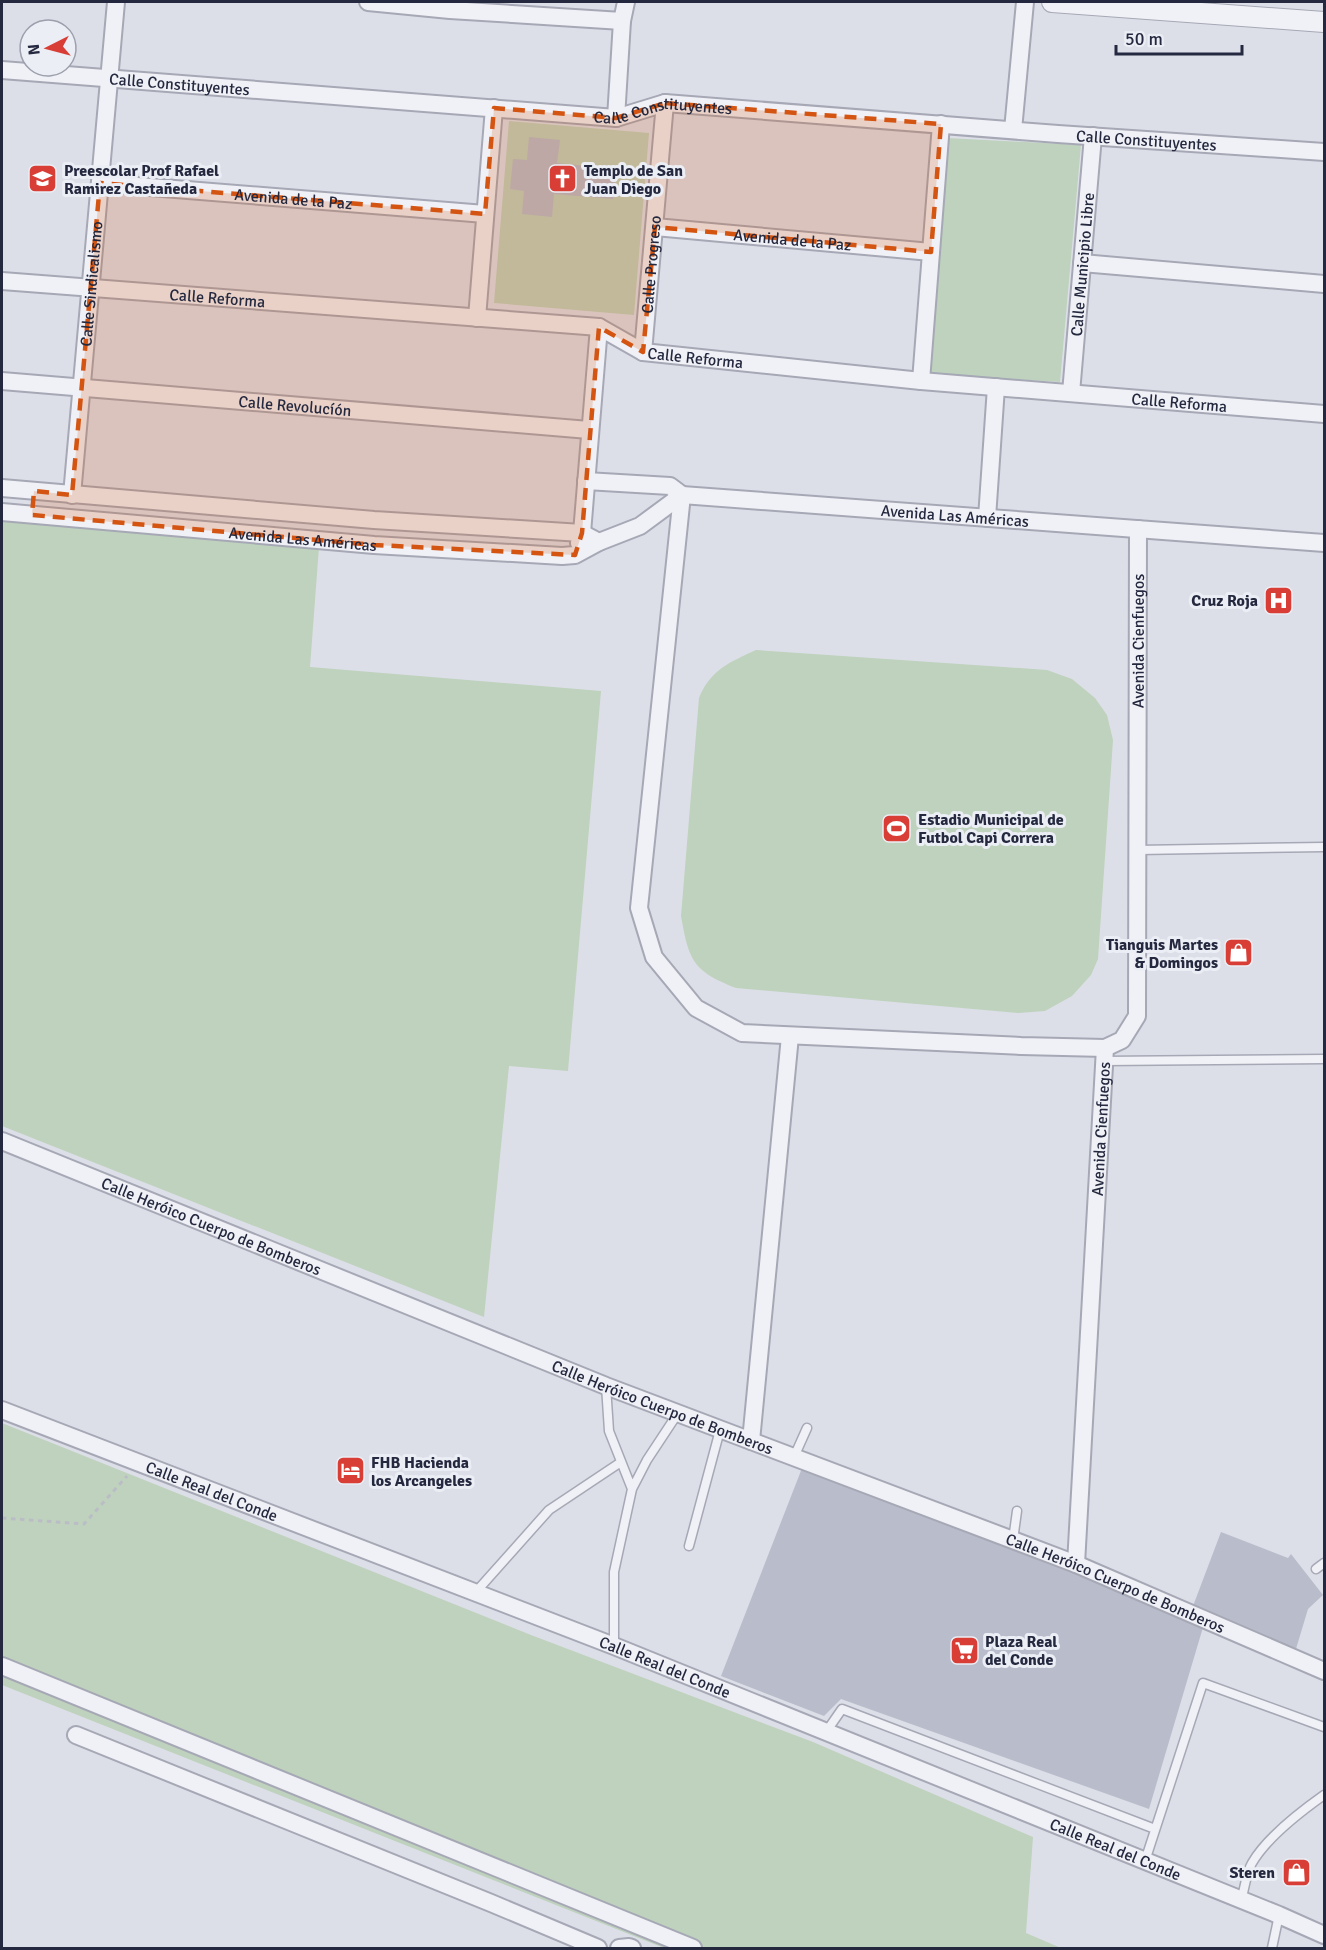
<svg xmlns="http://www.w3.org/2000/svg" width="1326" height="1950" viewBox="0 0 1326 1950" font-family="Signika,sans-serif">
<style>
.green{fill:#bed2bd}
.building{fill:#b9bdcb}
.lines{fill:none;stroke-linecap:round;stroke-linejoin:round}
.service-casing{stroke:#a6a8b5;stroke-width:11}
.minor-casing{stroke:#a6a8b5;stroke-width:20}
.tertiary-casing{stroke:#a6a8b5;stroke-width:22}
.path{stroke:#bbbdc6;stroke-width:3;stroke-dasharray:4.5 4.5;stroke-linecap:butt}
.service{stroke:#f0f1f6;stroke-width:8}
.minor{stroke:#f0f1f6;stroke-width:16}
.tertiary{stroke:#f0f1f6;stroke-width:20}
.marked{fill:#d45411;fill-opacity:0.2;stroke:#d45411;stroke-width:4.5;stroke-dasharray:12 8;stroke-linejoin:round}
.labels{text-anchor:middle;stroke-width:6;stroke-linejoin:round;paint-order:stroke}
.street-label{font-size:16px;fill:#25293f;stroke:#eceef5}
.poi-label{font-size:16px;font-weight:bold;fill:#25293f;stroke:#eceef5;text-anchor:start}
</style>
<rect width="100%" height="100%" fill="#dddfe8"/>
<path class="green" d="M509,121L649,133L634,315L494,303Z
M947,138L1081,145L1060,382L928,374Z
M2,521L319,547L310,667L601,691L568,1071L509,1066L484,1317L2,1126Z
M756,650L1047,670L1072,679L1095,698L1107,715L1113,740L1098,959L1091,975L1072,996L1045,1011L1018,1013L736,988C693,971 689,961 681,916L699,698C710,670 730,662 756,650Z
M2,1423L531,1635L813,1742L1033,1837L1026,1933L1061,1948H664L2,1685Z"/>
<path class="building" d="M529,137L560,140L557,163L616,169L613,199L554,194L552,217L522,214L524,191L510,189L513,159L527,160Z
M804,1463L1204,1624L1149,1809L841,1699L824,1716L721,1676Z
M1221,1532L1288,1558L1291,1554L1323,1595L1308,1609L1296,1649L1193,1606Z"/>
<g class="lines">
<defs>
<path id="service" d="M1138,850L1324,847
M1104,1061L1324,1059
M606,1386L609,1431L632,1489
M794,1457L807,1428
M1013,1540L1017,1511
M689,1546L720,1430
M1316,1569L1324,1563
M475,1593L549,1510L621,1462
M614,1646V1572L632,1489L647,1460L678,1413
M826,1732L842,1709L1155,1829
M1145,1861L1203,1683L1324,1727
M1241,1900C1245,1888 1246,1873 1252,1863C1267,1837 1300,1812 1324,1795
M1272,1948L1279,1915"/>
<g id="minor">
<path d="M368,2L450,10L622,21"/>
<path id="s1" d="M2,70L616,118L665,103L1058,134L1324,152"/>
<path d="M616,118L622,21L626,2"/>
<path d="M1013,130L1025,2"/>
<path id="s2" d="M100,183L485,214"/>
<path id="s3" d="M655,227L931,252"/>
<path d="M1082,263L1324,284"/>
<path id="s4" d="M2,281L599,327L643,352L921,381L1324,414"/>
<path d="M477,318L494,108"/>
<path id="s5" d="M643,352L665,103"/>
<path id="s6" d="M2,381L589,430"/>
<path d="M921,381L941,124"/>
<path id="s7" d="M1071,393L1093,136"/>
<path d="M586,481L670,486L682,495L639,908L654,957L696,1008L742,1033L1021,1046L1105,1048"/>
<path d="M2,488L374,520L582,533L599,542"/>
<path id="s8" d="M72,495L116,2"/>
<path id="s9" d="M2,512L374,545L562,556L575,555L599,542L640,526L682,495L1324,543"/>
<path d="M987,518L996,387"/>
<path d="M579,543L582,533L599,327"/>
<path id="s10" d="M2,1141L606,1386L1076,1564L1324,1671"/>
<path id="s11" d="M2,1410L614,1646L1279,1915L1324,1935"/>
<path d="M751,1441L790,1036"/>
<path id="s12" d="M1076,1564L1105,1048L1122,1040L1137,1016L1138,529"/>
<path d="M2,1666L693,1948"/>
<path d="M76,1735L491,1903L598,1948"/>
<path d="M619,1948L629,1947L632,1948"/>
</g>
<path id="tertiary" d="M1052,2L1324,22"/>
</defs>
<use href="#service" class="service-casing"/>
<use href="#minor" class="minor-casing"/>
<use href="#tertiary" class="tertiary-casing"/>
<path class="path" d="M2,1518L84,1524L127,1476"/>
<use href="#service" class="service"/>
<use href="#minor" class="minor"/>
<use href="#tertiary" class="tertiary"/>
</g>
<path class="marked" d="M665,103L941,124L931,252L655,227L643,352L599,327L582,533L575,555L374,545L32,515L34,491L72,495L100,183L485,214L494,108L616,118Z"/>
<defs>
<symbol id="school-square" viewBox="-11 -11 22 22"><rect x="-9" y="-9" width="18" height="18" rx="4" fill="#d83e36" stroke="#eceef5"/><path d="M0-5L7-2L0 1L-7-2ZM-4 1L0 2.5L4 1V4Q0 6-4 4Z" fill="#fff"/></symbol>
<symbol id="church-square" viewBox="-11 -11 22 22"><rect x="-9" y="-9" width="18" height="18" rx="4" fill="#d83e36" stroke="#eceef5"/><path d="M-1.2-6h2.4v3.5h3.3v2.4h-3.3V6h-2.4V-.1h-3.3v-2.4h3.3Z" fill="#fff"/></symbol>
<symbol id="hospital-square" viewBox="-11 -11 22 22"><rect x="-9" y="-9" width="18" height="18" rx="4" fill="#d83e36" stroke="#eceef5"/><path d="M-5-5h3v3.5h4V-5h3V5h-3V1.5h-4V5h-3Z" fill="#fff"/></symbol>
<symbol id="stadium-square" viewBox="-11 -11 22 22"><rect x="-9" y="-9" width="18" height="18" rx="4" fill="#d83e36" stroke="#eceef5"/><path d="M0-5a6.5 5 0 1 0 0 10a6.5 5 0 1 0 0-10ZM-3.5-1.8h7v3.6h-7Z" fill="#fff"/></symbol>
<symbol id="shop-square" viewBox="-11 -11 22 22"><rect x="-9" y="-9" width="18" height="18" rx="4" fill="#d83e36" stroke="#eceef5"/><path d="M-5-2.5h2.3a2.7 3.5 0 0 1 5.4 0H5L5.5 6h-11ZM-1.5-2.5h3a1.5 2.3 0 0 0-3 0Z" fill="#fff"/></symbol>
<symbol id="hotel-square" viewBox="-11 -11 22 22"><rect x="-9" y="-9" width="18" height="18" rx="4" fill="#d83e36" stroke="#eceef5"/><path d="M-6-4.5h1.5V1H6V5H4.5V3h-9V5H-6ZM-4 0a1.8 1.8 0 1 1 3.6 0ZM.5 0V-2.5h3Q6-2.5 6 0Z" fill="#fff"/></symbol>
<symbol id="supermarket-square" viewBox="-11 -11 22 22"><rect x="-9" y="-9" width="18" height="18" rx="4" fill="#d83e36" stroke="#eceef5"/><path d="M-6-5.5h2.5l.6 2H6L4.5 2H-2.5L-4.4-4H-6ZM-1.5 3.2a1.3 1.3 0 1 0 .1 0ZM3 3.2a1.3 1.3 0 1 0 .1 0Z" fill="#fff"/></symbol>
</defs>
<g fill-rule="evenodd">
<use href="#school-square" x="26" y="162" width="33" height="33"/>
<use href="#church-square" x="546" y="162" width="33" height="33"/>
<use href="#hospital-square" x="1262" y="584" width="33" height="33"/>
<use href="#stadium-square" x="880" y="812" width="33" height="33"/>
<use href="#shop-square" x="1222" y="936" width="33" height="33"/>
<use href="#hotel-square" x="334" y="1454" width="33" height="33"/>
<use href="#supermarket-square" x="948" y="1634" width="33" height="33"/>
<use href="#shop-square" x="1280" y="1856" width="33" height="33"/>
</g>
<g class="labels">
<g class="street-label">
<text dy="6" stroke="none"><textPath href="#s1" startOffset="178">Calle Constituyentes</textPath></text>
<text dy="6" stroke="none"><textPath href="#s1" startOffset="664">Calle Constituyentes</textPath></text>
<text dy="6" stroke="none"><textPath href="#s1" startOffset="1150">Calle Constituyentes</textPath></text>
<text dy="6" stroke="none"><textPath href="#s2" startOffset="194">Avenida de la Paz</textPath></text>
<text dy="6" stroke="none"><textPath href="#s3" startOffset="138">Avenida de la Paz</textPath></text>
<text dy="6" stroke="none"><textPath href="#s5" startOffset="88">Calle Progreso</textPath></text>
<text dy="6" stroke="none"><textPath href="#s7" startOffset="129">Calle Municipio Libre</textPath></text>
<text dy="6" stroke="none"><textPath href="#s8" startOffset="212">Calle Sindicalismo</textPath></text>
<text dy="6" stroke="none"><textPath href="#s4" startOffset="216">Calle Reforma</textPath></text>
<text dy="6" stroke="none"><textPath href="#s4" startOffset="702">Calle Reforma</textPath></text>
<text dy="6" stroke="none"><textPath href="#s4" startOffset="1188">Calle Reforma</textPath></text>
<text dy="6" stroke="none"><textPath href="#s6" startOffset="294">Calle Revolucíón</textPath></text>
<text dy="6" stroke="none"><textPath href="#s9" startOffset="972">Avenida Las Américas</textPath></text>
<text dy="6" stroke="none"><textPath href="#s9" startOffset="302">Avenida Las Américas</textPath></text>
<text dy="6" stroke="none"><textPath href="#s12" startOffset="939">Avenida Cienfuegos</textPath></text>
<text dy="6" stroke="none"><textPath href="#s12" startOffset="436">Avenida Cienfuegos</textPath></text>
<text dy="6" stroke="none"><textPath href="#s10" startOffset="226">Calle Heróico Cuerpo de Bomberos</textPath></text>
<text dy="6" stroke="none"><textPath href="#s10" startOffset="712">Calle Heróico Cuerpo de Bomberos</textPath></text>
<text dy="6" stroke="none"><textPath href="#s11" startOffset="225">Calle Real del Conde</textPath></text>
<text dy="6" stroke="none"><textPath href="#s10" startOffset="1198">Calle Heróico Cuerpo de Bomberos</textPath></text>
<text dy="6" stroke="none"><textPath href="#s11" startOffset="711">Calle Real del Conde</textPath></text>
<text dy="6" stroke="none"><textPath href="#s11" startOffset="1197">Calle Real del Conde</textPath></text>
</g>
<g class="poi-label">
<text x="64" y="176">Preescolar Prof Rafael<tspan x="64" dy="18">Ramirez Castañeda</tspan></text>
<text x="584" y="176">Templo de San<tspan x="584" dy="18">Juan Diego</tspan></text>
<text x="1258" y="606" text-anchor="end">Cruz Roja</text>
<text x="918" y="825">Estadio Municipal de<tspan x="918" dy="18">Futbol Capi Correra</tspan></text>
<text x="1218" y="950" text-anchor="end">Tianguis Martes<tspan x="1218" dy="18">&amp; Domingos</tspan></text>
<text x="371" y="1468">FHB Hacienda<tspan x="371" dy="18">los Arcangeles</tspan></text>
<text x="985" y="1647">Plaza Real<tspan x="985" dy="18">del Conde</tspan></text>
<text x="1275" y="1878" text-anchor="end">Steren</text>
</g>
</g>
<rect width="1326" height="1950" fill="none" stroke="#25293f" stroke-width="6"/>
<g transform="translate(48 48) rotate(264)"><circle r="28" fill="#eceef5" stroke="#9c9fac" stroke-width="1.5"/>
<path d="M0-4.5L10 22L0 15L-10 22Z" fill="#d83e36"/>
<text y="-9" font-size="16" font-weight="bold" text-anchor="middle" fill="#25293f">N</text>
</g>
<path d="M1116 45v9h126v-9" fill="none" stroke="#25293f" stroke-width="3"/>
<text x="1125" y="45" font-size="18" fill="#25293f" stroke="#eceef5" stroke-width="4.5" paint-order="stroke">50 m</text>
</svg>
